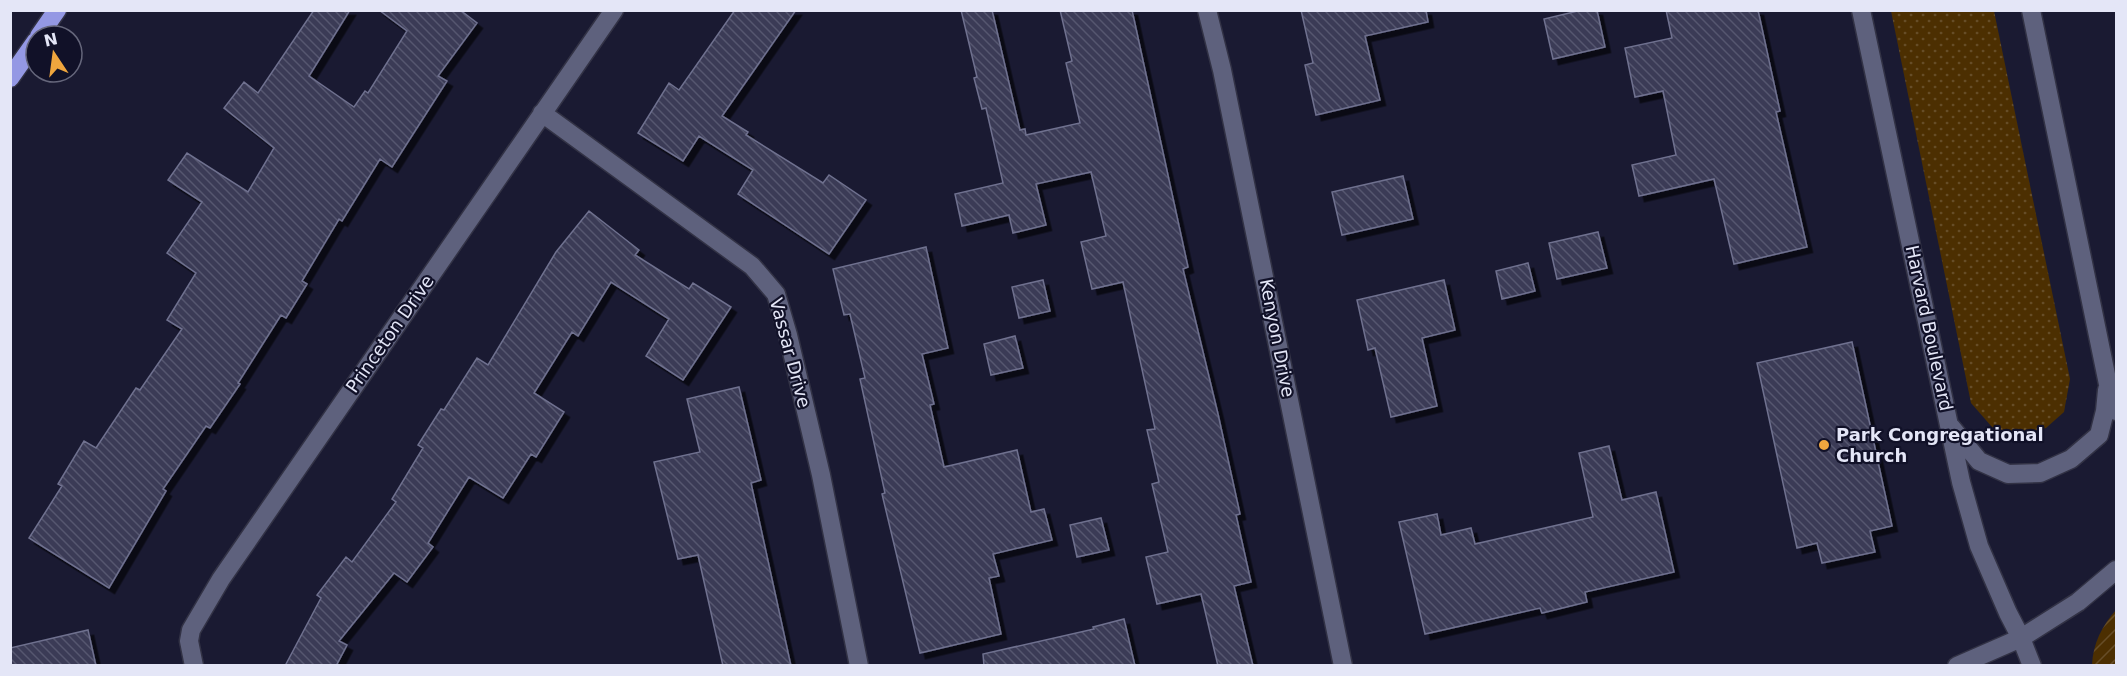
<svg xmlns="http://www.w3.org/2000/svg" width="2127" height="676" viewBox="0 0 2127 676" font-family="'DejaVu Sans',sans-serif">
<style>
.grass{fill:url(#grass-dots)}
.garden{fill:url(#garden-furrows)}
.building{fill:url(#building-back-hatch);stroke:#6f718f;stroke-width:1.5;filter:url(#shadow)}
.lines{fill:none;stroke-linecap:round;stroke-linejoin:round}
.minor-casing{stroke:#323245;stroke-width:21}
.highway-casing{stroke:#323245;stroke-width:21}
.minor{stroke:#5e617d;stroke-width:18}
.highway{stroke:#9498e4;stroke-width:18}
.poi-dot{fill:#f0a63e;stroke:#111128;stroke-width:2}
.labels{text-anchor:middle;stroke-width:4.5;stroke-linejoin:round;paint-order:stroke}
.street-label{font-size:18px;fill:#e4e6f7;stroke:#111128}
.poi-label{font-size:18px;font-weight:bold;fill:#e4e6f7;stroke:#111128;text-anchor:start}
</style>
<defs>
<pattern id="grass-dots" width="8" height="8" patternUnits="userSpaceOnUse" patternTransform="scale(1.5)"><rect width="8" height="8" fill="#4c2f01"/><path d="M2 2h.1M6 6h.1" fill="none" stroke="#664d27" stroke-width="1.8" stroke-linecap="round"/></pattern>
<pattern id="garden-furrows" width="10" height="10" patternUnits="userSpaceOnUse" patternTransform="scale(1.5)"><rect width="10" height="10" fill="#4c2f01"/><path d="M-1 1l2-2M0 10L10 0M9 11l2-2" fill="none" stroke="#664d27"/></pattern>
<pattern id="building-back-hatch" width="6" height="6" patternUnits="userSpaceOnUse" patternTransform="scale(1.5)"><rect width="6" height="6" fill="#3a3b56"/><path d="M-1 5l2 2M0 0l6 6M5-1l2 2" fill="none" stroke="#56576f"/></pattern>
<filter id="shadow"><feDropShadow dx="5.5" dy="5.5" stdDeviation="0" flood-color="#0009"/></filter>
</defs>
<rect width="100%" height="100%" fill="#1a1a32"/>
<path class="grass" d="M1891,11H1994L2070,379L2064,412L2046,428L2020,435L1992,427L1971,403Z"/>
<path class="garden" d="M2116,610V665H2092C2093,643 2102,626 2116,610Z"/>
<path class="building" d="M314,10H350L309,76L354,107L365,91L368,93L407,31L379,10H460L477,23L438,76L447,81L392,167L380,159L342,221L339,219L302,281L307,284L286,318L281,315L238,383L240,384L210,428L206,426L163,489L166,491L109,588L29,538L62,486L58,484L84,441L96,448L136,388L140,390L182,329L167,320L196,273L167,253L202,202L168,180L187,153L248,192L274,148L224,108L244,82L258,93Z
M735,10H796L722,116L748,132L746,135L823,183L829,175L866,200L829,254L738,194L753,170L699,136L683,161L638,133L669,83L679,90Z
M961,10H992L1020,130L1025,129L1026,135L1080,123L1066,63L1072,61L1060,10H1132L1188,267L1183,269L1218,414L1240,514L1236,515L1251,582L1234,586L1253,666H1218L1201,594L1157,604L1146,557L1168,552L1152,484L1159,482L1147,430L1155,429L1123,282L1092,289L1081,242L1106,236L1091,172L1036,184L1046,225L1013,233L1009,215L962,226L955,194L1003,183L986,108L982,109L974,78L977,77Z
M1301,10H1426L1428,22L1365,36L1380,100L1316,115L1305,65L1313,63Z
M1582,10H1597L1605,47L1553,59L1544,19Z
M1666,10H1758L1780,111L1776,112L1807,247L1734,264L1714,179L1639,196L1632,165L1676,155L1663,91L1635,97L1625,48L1672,38Z
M1403,176L1413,219L1342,235L1332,192Z
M589,211L639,250L635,255L689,289L693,283L731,307L683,380L646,356L669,319L611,282L578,336L572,332L534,393L564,412L536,457L531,454L503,498L469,477L428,543L433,547L407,582L394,573L339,641L347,645L336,666H285L321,598L317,595L346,557L352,562L396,502L392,499L423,448L418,445L441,409L444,410L477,358L488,365L556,252Z
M1598,232L1607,268L1557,279L1549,243Z
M926,247L948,348L922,354L934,404L930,405L944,467L1017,450L1031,512L1044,509L1052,540L993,554L999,576L989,578L1001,634L920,653L882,494L885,493L860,379L865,378L850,314L844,315L833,269Z
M1528,263L1535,291L1502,299L1496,271Z
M1043,280L1050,311L1019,318L1012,287Z
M1444,280L1455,330L1422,338L1437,406L1391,417L1375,348L1368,350L1357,300Z
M1015,336L1023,368L991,375L984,344Z
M1852,342L1892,526L1870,531L1875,552L1822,563L1817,543L1797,548L1757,363Z
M739,387L761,480L751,483L791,666H723L698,555L678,559L654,462L700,452L687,399Z
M1609,446L1622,500L1656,492L1674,572L1585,592L1587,602L1542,613L1540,608L1425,634L1399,522L1437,514L1441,535L1471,528L1475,544L1593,517L1579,453Z
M1101,518L1109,550L1077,557L1070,525Z
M1124,619L1135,666H984L983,654L1094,629L1093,627Z
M88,630L96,666H10V648Z"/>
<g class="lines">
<defs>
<path id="minor" d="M1207,10L1222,70L1343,666
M1861,10L1961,482L1979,546L2008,613L2021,638L2032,666
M2031,10L2110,394L2116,411
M542,113L752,266L776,294L788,335L821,475L859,666
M1951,427L1979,461L2008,474L2040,473L2071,459L2099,435L2105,411L2107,390
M194,666L189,641L191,630L221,579L614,10
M1957,666L2021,638L2078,602L2116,570"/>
<path id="highway" d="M39,36L57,10
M10,78L36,41"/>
</defs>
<use href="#minor" class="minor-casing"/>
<use href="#highway" class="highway-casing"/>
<use href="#minor" class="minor"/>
<use href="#highway" class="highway"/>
</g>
<circle class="poi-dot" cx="1824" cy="445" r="6"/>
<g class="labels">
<g class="street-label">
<text transform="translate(1929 328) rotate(78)" y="6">Harvard Boulevard</text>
<text transform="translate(390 334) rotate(-55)" y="6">Princeton Drive</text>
<text transform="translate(1277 338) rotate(79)" y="6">Kenyon Drive</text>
<text transform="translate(790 353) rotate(75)" y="6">Vassar Drive</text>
</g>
<g class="poi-label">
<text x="1836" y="441">Park Congregational<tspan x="1836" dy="21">Church</tspan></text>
</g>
</g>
<rect width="2127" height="676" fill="none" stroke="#e4e6f7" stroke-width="24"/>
<g transform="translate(54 54) rotate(347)"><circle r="28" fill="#111128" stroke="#65667b" stroke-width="1.5"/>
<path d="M0-4.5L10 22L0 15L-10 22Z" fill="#f0a63e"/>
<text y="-9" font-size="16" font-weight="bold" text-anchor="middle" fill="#e4e6f7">N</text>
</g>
</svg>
